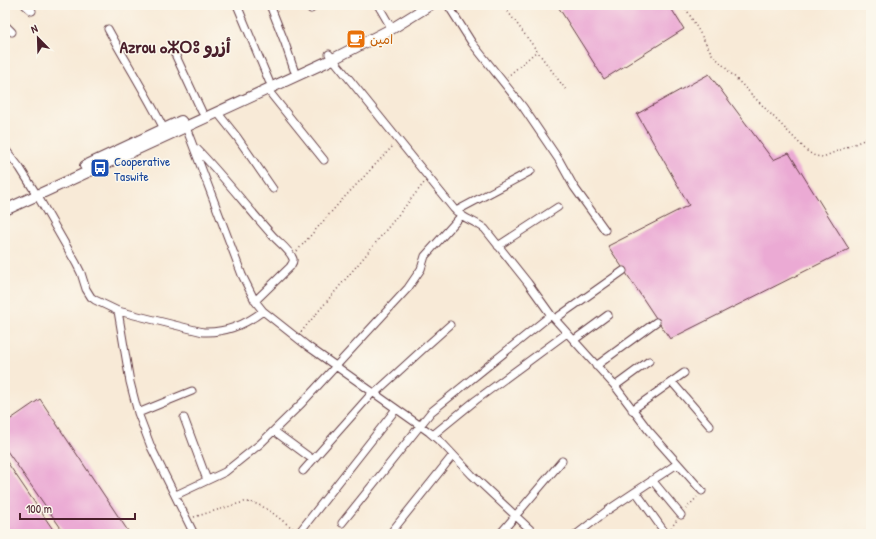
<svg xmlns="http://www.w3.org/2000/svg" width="876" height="539" viewBox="0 0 876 539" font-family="'Patrick Hand','Playpen Sans Arabic','Noto Sans Tifinagh',sans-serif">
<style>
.building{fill:#ebaad4}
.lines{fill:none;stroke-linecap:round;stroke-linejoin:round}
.street-casing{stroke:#643d45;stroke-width:9}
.secondary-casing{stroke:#643d45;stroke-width:12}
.path{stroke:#643d45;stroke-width:1.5;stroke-dasharray:1 3;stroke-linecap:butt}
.street{stroke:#fff;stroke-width:7}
.secondary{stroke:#fff;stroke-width:10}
.labels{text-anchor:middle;stroke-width:3;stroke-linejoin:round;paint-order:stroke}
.food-label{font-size:13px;fill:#c56008;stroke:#fbf7ec;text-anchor:start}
.transit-label{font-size:13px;fill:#164399;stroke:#fbf7ec;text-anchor:start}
.district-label{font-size:17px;font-weight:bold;fill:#4a1f2b;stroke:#fbf7ec}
</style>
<rect width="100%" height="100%" fill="#fbf7ec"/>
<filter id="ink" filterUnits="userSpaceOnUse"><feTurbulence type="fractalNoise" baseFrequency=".025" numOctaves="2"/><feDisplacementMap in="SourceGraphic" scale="8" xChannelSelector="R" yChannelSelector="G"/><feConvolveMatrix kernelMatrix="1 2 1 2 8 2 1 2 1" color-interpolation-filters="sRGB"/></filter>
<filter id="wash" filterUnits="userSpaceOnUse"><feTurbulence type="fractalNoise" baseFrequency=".012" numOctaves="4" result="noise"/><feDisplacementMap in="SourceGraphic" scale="16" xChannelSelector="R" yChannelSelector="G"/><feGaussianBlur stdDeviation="0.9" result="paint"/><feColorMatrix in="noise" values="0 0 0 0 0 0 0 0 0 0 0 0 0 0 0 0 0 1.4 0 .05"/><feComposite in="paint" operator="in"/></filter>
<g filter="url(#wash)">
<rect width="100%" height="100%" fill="#f8ead7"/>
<g id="blocks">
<path class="building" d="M557,5H669L684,29L604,79Z
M709,74L773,160L789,153L849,249L670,339L608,246L689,205L637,114Z
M40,399L130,534H65L5,448V423Z
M5,459L56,534H5Z"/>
</g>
</g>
<g filter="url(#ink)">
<use href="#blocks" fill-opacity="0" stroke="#643d45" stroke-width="1"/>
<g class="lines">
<defs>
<path id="street" d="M25,5L32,11
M237,5L269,81
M270,5L285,43L294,70
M309,5L311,9
M378,5L389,24
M448,5L472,43L523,107L559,160L574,187L605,230
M5,25L12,32
M108,29C126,62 147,95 164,129
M174,52L202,112
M329,54L454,209C463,219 475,221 485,229L528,283L551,315L615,386L649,431L702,491
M267,89L324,160
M217,112L237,137L273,189
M184,122L242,275L255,301L263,311L306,345L429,432L443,444L472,475L535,534
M5,149L20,168L37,195L76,263L81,273L86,289L91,297L95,300L118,311L203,332C226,333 245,325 263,311
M197,149C224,177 247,207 272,235C278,242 290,250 293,259C294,262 291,265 290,267L255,301
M456,211L531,171
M498,246L558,207
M118,311L130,382L138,413L151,447L194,534
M555,319L623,271
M574,340L608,315
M596,366L656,322
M672,382L710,426
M615,386L649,361
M375,393L422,350L450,325
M632,410L684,373
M138,413L192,391
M184,418L207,480
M274,431L312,459
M433,435L476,400L567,333
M303,471L373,392
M652,480L681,515
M636,492L666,534
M176,495L225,472L260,444L302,403L408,288L421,269L425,256L461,216
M342,523L431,412L551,315
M393,530L453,455
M298,534L396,409
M500,534L562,461
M577,534L608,510L677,464"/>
<path id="secondary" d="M85,166L181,121
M5,210L333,59L393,28L430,5"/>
</defs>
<use href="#street" class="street-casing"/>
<use href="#secondary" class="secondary-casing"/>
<path class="path" d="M503,5L566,90
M684,5L712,54L808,152L815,156L823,157L871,137
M507,77L537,51
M297,251L340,202L393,146
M301,332L365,256L424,183
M686,509L697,497
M194,517L244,502C263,501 278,519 293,528
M671,528L677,520"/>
<use href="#street" class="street"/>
<use href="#secondary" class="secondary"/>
</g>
</g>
<defs>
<symbol id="cafe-square" viewBox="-11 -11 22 22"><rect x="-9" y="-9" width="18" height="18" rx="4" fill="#e8710a" stroke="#fbf7ec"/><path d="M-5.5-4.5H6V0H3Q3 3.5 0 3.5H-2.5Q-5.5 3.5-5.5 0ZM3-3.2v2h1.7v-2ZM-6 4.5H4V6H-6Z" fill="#fff"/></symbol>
<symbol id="bus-square" viewBox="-11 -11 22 22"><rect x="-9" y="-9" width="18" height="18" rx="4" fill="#1a4fb4" stroke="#fbf7ec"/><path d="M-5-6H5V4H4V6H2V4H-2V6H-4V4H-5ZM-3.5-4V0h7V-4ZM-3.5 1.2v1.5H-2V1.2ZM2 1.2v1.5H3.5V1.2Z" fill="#fff"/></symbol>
</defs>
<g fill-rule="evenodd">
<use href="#cafe-square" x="345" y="28" width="22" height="22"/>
<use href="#bus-square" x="89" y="157" width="22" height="22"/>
</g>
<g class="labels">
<g class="food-label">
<text x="370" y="44">امين</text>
</g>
<g class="transit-label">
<text x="114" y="166">Cooperative<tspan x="114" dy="15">Taswite</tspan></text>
</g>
<g class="district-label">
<text x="175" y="53">Azrou ⴰⵣⵔⵓ أزرو</text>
</g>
</g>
<rect width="876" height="539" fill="none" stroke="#fbf7ec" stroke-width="20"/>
<g transform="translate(38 38) rotate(337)" stroke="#fbf7ec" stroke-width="3" paint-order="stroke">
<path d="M0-3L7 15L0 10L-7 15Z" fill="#4a1f2b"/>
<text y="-6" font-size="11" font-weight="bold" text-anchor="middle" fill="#4a1f2b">N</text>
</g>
<path d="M20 513v6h115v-6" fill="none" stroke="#4a1f2b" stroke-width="2"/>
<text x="26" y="513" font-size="12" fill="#4a1f2b" stroke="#fbf7ec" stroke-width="3" paint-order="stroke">100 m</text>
</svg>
